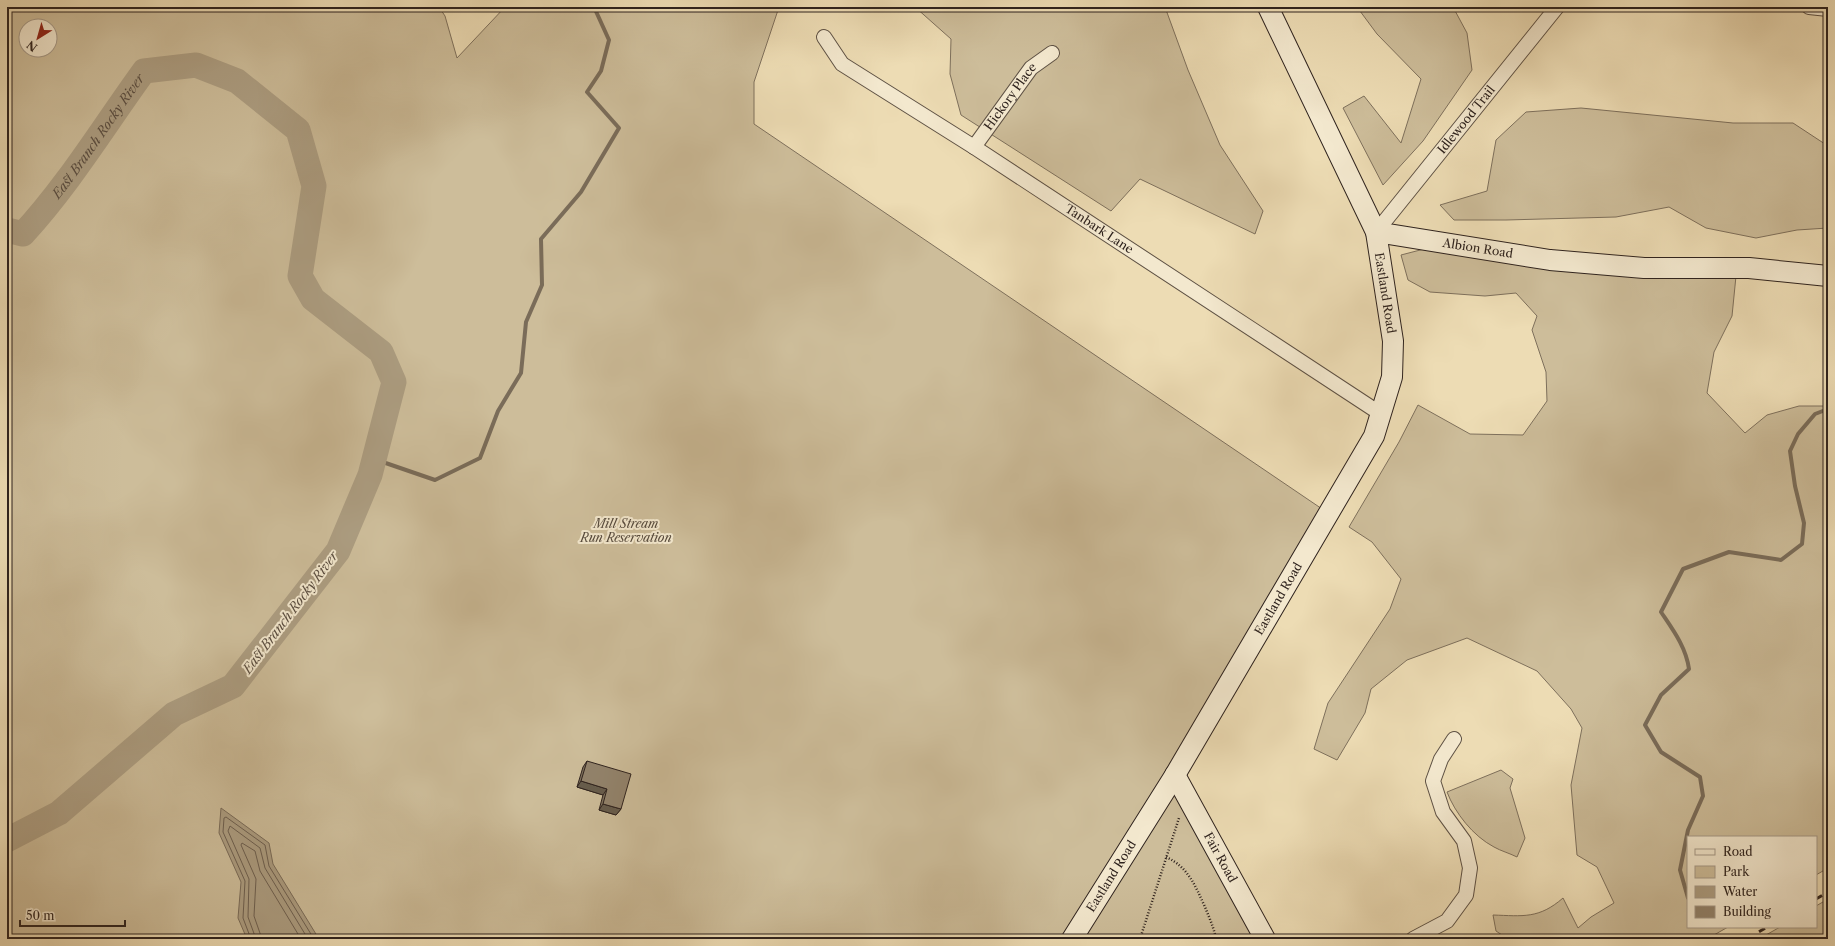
<svg xmlns="http://www.w3.org/2000/svg" width="1835" height="946" viewBox="0 0 1835 946" font-family="'Libre Caslon Text',serif">
<style>
.green{fill:#cdbd9a;stroke:#7e705c;fill-rule:evenodd}
.water{fill:#ac9d81;stroke:#7a6c59}
.lines{fill:none;stroke-linecap:round;stroke-linejoin:round}
.shore{stroke:#6e6050;stroke-width:1}
.stream{stroke:#7a6c59;stroke-width:4}
.river{stroke:#ac9d81;stroke-width:25}
.street-casing{stroke:#5e5144;stroke-width:16}
.secondary-casing{stroke:#2f231e;stroke-width:22}
.path{stroke:#2f231e;stroke-width:2.5;stroke-dasharray:1 2;stroke-linecap:butt}
.street{stroke:#f3e8ce;stroke-width:14}
.secondary{stroke:#f3e8ce;stroke-width:20}
.rail{stroke:#2f231e;stroke-width:3;stroke-dasharray:7 7;stroke-linecap:butt}
.wall{fill:#7e715d;stroke:#2f231e}
.shaded-wall{fill:#665c4c;stroke:#2f231e}
.building{fill:#92836c;stroke:#2f231e}
.labels{text-anchor:middle;stroke-width:4;stroke-linejoin:round;paint-order:stroke}
.street-label{font-size:12px;fill:#2f231e;stroke:#f3e8ce}
.park-label{font-size:12px;font-style:italic;fill:#564a3d;stroke:#f3e8ce}
.water-label{font-size:13px;font-style:italic;fill:#5b4e41;stroke:#f3e8ce}
</style>
<rect width="100%" height="100%" fill="#eddcb4"/>
<filter id="stains"><feTurbulence type="fractalNoise" baseFrequency=".005" numOctaves="4"/><feColorMatrix values="0 0 0 0 .2 0 0 0 0 .09 0 0 0 0 .02 0 0 0 .5 -.17"/></filter>
<radialGradient id="worn" r=".72"><stop offset=".6" stop-color="#630" stop-opacity="0"/><stop offset="1" stop-color="#630" stop-opacity=".3"/></radialGradient>
<path class="green" d="M7,7H439L445,16L457,58L505,7H779L754,82V124L1331,515L1177,771L1267,939H7ZM26,26H50V50H26Z
M915,7H1165L1188,70L1220,145L1263,211L1255,234L1140,179L1111,211L961,115L950,74L951,39Z
M1357,7H1453L1467,33L1472,70L1423,141L1383,185L1343,108L1364,96L1401,143L1421,79L1377,34Z
M1581,108L1733,123H1793L1828,146V228L1797,230L1756,238L1706,228L1669,207L1616,217L1506,220H1454L1440,205L1487,191L1496,140L1526,112Z
M1424,249L1736,276L1732,316L1714,352L1707,393L1745,433L1767,415L1799,406H1828V868L1816,875V837H1688V927H1728L1707,939H1508L1496,931L1493,915C1523,916 1539,919 1563,898L1578,928L1591,917L1614,903L1597,867L1577,855L1571,785L1582,728L1571,709L1537,671L1467,638L1407,660L1371,689L1365,713L1337,760L1314,749L1328,703L1390,609L1401,579L1372,542L1349,527L1399,442L1418,405L1470,434L1523,435L1547,401L1546,372L1532,330L1537,316L1516,293L1485,296L1430,292L1408,280L1401,255Z
M1501,770L1513,779L1510,788L1525,838L1517,857C1509,853 1501,851 1494,847C1473,836 1455,813 1447,792Z
M1828,899V939H1759L1780,927H1816V906Z"/>
<path class="water" d="M221,808L269,843L273,864L319,939H247L238,918L241,882L219,833Z"/>
<g class="lines">
<path class="shore" d="M251,939L243,918L245,881L223,832L224,818L226,817L265,845L269,866L314,939
M256,939L248,917L249,879L228,831L230,826L260,848L265,868L308,939
M262,939L254,916L256,879L241,845L242,843L255,851L260,871L301,939"/>
<path class="stream" d="M374,459L435,480L480,458L498,411L521,373L526,322L542,285L541,239L581,192L619,128L587,92L601,71L609,40L594,7
M1688,898L1680,870L1688,830L1703,796L1700,777L1661,752L1645,725L1661,695L1689,669C1686,647 1673,630 1661,612L1683,569L1729,552L1781,560L1802,544L1804,523L1795,486L1790,451L1798,434L1815,414L1828,409"/>
<path class="river" id="s1" d="M7,230L23,234C69,184 104,126 144,71L196,65L237,81L298,130L314,186L300,276L313,299L381,352L394,382L370,475L338,551L233,686L174,714L59,813L7,840"/>
<defs>
<g id="street">
<path d="M1809,7L1828,9"/>
<path id="s2" d="M824,37L842,64L974,147L1381,414"/>
<path id="s3" d="M974,147L1031,68L1052,53"/>
<path id="s4" d="M1376,232L1557,7"/>
<path d="M1413,939L1447,921L1466,895L1470,868L1464,841L1443,812L1433,781L1441,759L1454,739"/>
</g>
<g id="secondary">
<path id="s5" d="M1376,232L1550,260L1644,268H1749L1828,276"/>
<path id="s6" d="M1175,775L1265,939"/>
<path id="s7" d="M1072,939L1175,775L1374,436L1392,377L1393,341L1376,232L1268,7"/>
</g>
</defs>
<use href="#street" class="street-casing"/>
<use href="#secondary" class="secondary-casing"/>
<path class="path" d="M1166,857C1188,867 1195,885 1205,907C1209,917 1214,928 1216,939
M1140,939L1179,818"/>
<use href="#street" class="street"/>
<use href="#secondary" class="secondary"/>
<path class="rail" d="M1816,899L1828,892
M1747,939L1767,927"/>
</g>
<path class="wall" d="M587,761L621,809L616,815L599,810L603,795L577,787L583,767Z"/>
<path class="shaded-wall" d="M581,781L607,789L603,795L577,787Z
M603,804L621,809L616,815L599,810Z"/>
<path class="building" d="M587,761L631,774L621,809L603,804L607,789L581,781Z"/>
<g class="labels">
<g class="street-label">
<text dy="4" stroke="none"><textPath href="#s3" startOffset="62">Hickory Place</textPath></text>
<text dy="4" stroke="none"><textPath href="#s4" startOffset="144">Idlewood Trail</textPath></text>
<text dy="4" stroke="none"><textPath href="#s2" startOffset="338">Tanbark Lane</textPath></text>
<text dy="4" stroke="none"><textPath href="#s5" startOffset="103">Albion Road</textPath></text>
<text transform="translate(1385 293) rotate(81)" y="4">Eastland Road</text>
<text dy="4" stroke="none"><textPath href="#s7" startOffset="398">Eastland Road</textPath></text>
<text dy="4" stroke="none"><textPath href="#s6" startOffset="94">Fair Road</textPath></text>
<text dy="4" stroke="none"><textPath href="#s7" startOffset="74">Eastland Road</textPath></text>
</g>
<g class="park-label">
<text x="626" y="528">Mill Stream<tspan x="626" dy="14">Run Reservation</tspan></text>
</g>
<g class="water-label">
<text dy="5" stroke="none"><textPath href="#s1" startOffset="140">East Branch Rocky River</textPath></text>
<text transform="translate(290 612) rotate(-53)" y="5">East Branch Rocky River</text>
</g>
</g>
<rect width="1835" height="946" fill="none" stroke="#eddcb4" stroke-width="24"/>
<rect x="8" y="8" width="1819" height="930" fill="none" stroke="#2f231e" stroke-width="2"/>
<rect x="12" y="12" width="1811" height="922" fill="none" stroke="#2f231e"/>
<rect x="1687" y="836" width="130" height="92" fill="#f3e8ce" stroke="#a59988"/>
<rect x="1695" y="849" width="20" height="6" fill="#f3e8ce" stroke="#a59988"/>
<text x="1723" y="856" font-size="12" fill="#2f231e">Road</text>
<rect x="1695" y="866" width="20" height="12" fill="#cdbd9a" stroke="#a59988"/>
<text x="1723" y="876" font-size="12" fill="#2f231e">Park</text>
<rect x="1695" y="886" width="20" height="12" fill="#ac9d81" stroke="#a59988"/>
<text x="1723" y="896" font-size="12" fill="#2f231e">Water</text>
<rect x="1695" y="906" width="20" height="12" fill="#92836c" stroke="#a59988"/>
<text x="1723" y="916" font-size="12" fill="#2f231e">Building</text>
<g transform="translate(38 38) rotate(217)"><circle r="19" fill="#f3e8ce" stroke="#a59988"/>
<path d="M0-3L7 15L0 10L-7 15Z" fill="#8f2418"/>
<text y="-6" font-size="11" font-weight="bold" text-anchor="middle" fill="#2f231e">N</text>
</g>
<path d="M20 920v6h105v-6" fill="none" stroke="#2f231e" stroke-width="2"/>
<text x="26" y="920" font-size="12" fill="#2f231e" stroke="#f3e8ce" stroke-width="3" paint-order="stroke">50 m</text>
<rect width="100%" height="100%" filter="url(#stains)"/>
<rect width="100%" height="100%" fill="url(#worn)"/>
</svg>
